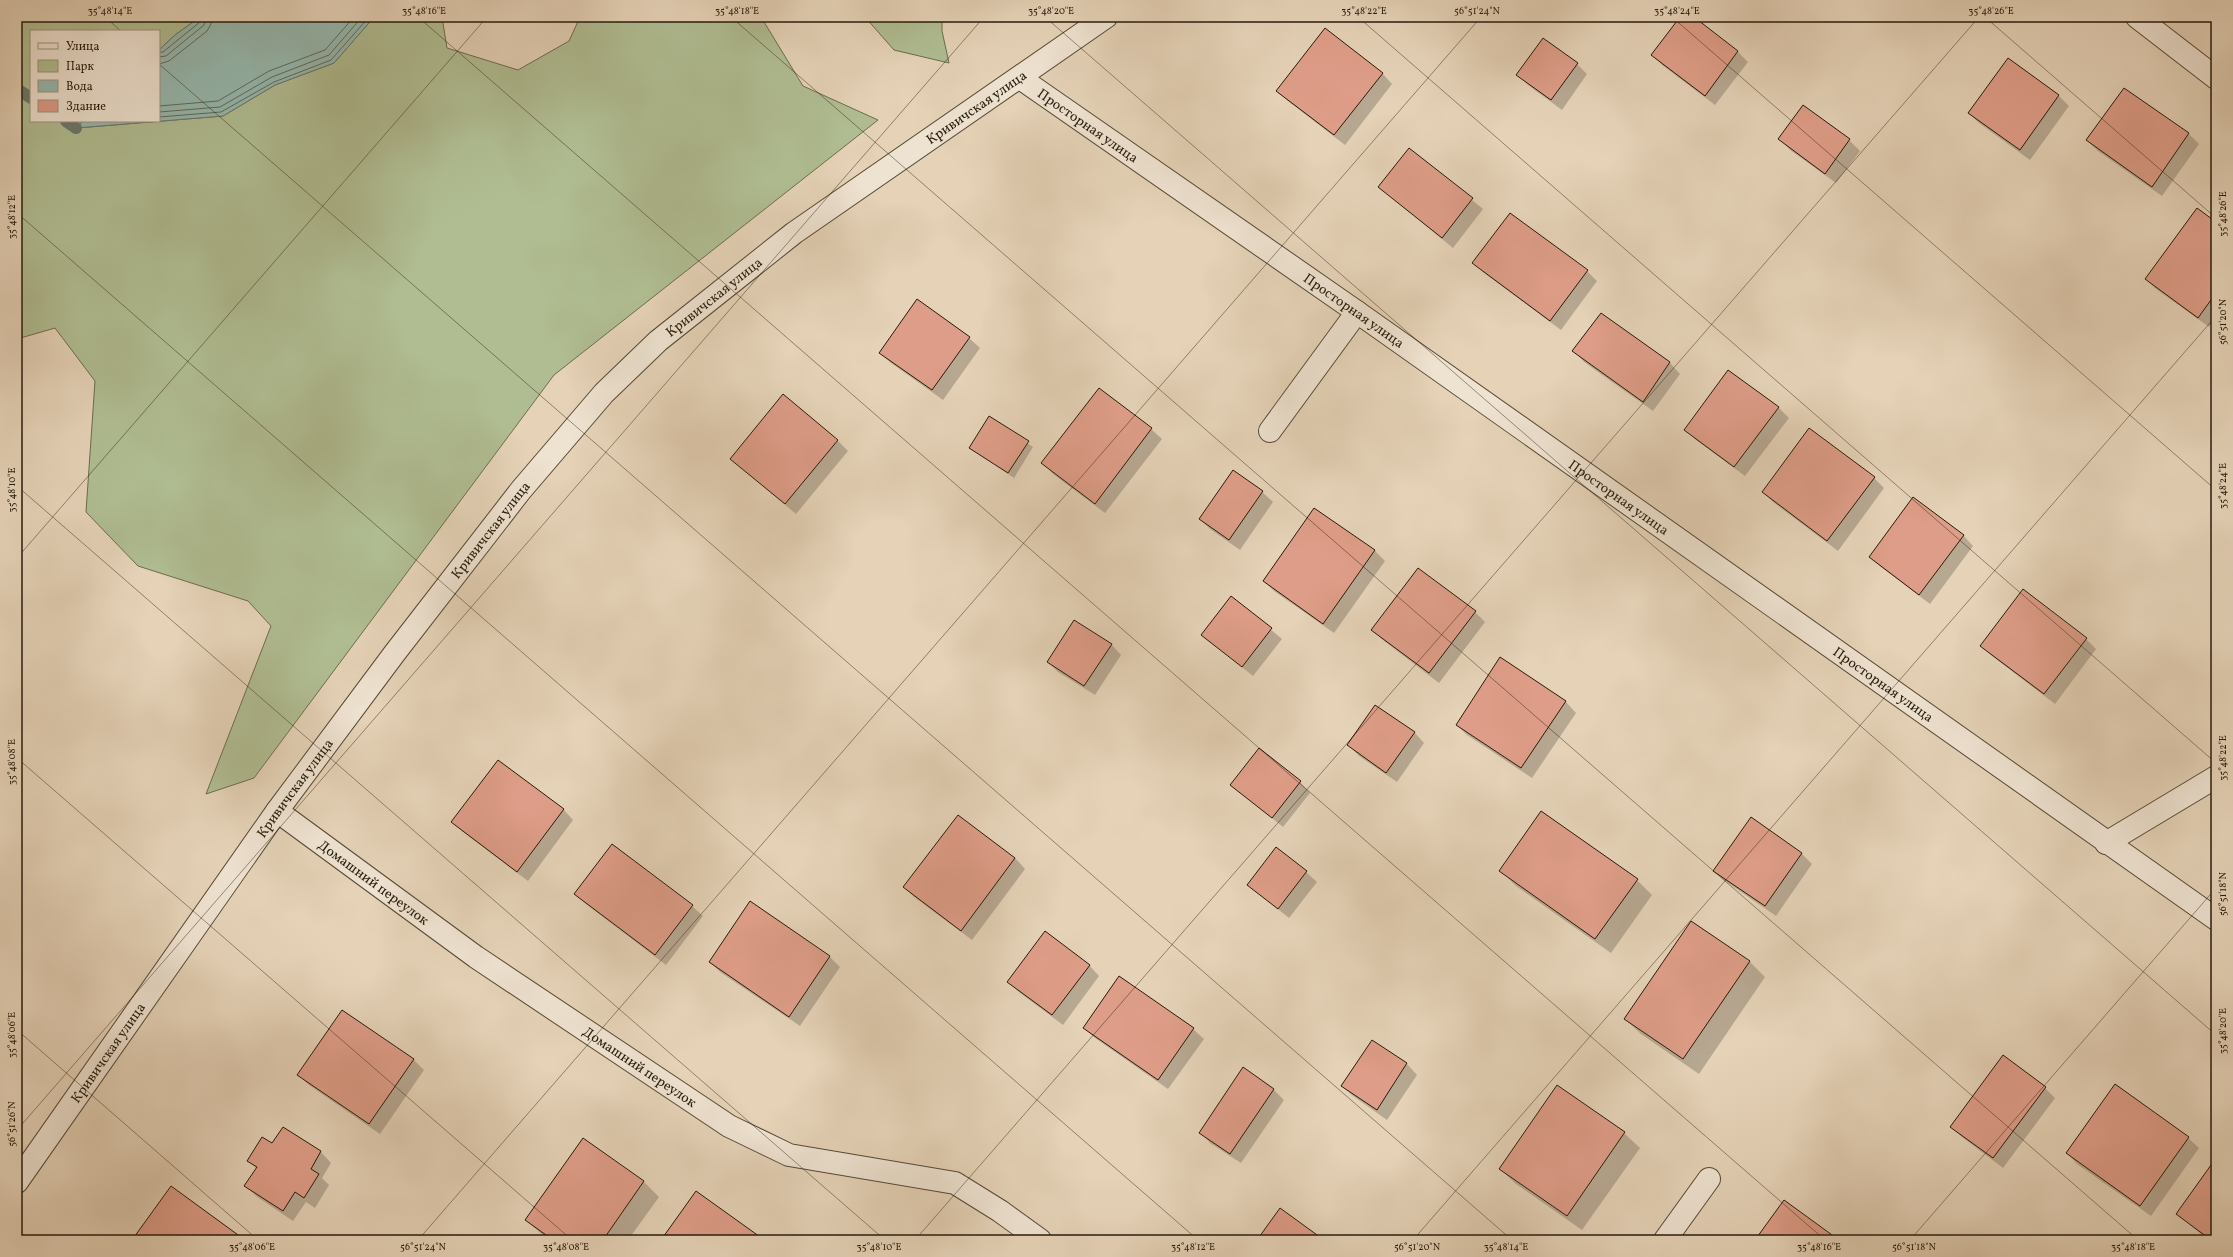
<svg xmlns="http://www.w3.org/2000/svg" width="2233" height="1257" viewBox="0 0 2233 1257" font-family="Vollkorn,serif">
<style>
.green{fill:#b0bd92;stroke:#6c6c4e}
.water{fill:#96b8ae;stroke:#6a796d}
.shadow{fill:#0003}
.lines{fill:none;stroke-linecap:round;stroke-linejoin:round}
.shore{stroke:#5e6a5c;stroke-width:1}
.stream{stroke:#6a796d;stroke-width:12}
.building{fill:#de9d88;stroke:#271b0b}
.minor-casing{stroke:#564936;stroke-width:24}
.minor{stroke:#eee2d0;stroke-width:22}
.ticks{fill:none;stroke:#271b0b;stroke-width:1;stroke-opacity:0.45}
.labels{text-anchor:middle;stroke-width:3;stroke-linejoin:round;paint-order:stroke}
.street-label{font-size:14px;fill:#271b0b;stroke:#eee2d0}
.neatline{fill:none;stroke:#271b0b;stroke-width:1.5}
.ticks-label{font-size:10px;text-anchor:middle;fill:#271b0b}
</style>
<rect width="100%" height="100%" fill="#e5d2b7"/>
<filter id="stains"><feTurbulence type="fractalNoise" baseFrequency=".005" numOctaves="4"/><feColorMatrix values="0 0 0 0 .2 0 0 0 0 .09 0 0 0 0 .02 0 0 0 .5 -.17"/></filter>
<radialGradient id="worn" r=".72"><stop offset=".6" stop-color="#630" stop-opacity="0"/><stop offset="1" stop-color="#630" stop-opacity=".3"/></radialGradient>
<path class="green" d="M17,17H200L175,35L159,50V31H31V121H83L77,128L223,116L275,85L334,63L374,17H442L447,48L518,70L569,41L580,17H761L803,86L878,120L554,375L254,778L206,794L271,626L248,601L138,566L86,512L95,381L55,328L17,339Z
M865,17H942V31L949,63L894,50Z"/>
<path class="water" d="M200,17H374L334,63L275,85L223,116L76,128L83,121H159V50L175,35Z"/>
<path class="shadow" d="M1681,17H1692L1737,51L1748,62L1715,105L1662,65L1652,54Z
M2008,59L2059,96L2069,106L2030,160L1979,123L1969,113Z
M1577,64L1587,74L1562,110L1528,85L1518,75Z
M1382,73L1392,84L1345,145L1288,101L1278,91Z
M2124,89L2189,134L2199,144L2162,196L2098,151L2087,140Z
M1803,106L1849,140L1860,151L1836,183L1790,150L1780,139Z
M1409,149L1483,209L1453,248L1379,187Z
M2216,223V317L2209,327L2156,289L2146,279Z
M1474,263L1587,271L1597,281L1561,330L1484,273Z
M917,301L969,338L980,348L943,400L891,363L880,353Z
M1601,314L1670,363L1680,374L1653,411L1584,362L1574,351Z
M1729,371L1779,408L1789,418L1745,476L1696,440L1686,430Z
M1099,389L1151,429L1162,439L1105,513L1053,474L1043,463Z
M989,417L1033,447L1014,478L970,448Z
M837,440L848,451L796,514L731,459Z
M1233,472L1262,492L1273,502L1240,550L1210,529L1200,519Z
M1874,478L1884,488L1838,551L1773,502L1763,492Z
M1314,509L1375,551L1385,561L1334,633L1274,591L1264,581Z
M1963,535L1973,546L1930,604L1881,567L1870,557Z
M1231,597L1282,639L1253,676L1202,635Z
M1475,612L1485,622L1439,683L1383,640L1373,630Z
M2086,639L2096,649L2055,704L1992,656L1982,646Z
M1111,644L1121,655L1095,695L1058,672L1048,662Z
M1500,659L1566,702L1576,713L1532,778L1467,735L1457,725Z
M1414,732L1424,743L1397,782L1359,756L1349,745Z
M1300,782L1310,793L1283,827L1231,785Z
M563,809L573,820L528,881L463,832L452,822Z
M1751,819L1802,854L1812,864L1776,916L1725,881L1715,871Z
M1015,858L1025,869L972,940L914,897L904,887Z
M1500,870L1637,880L1652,895L1611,953L1516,886Z
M1306,872L1317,882L1289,918L1248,885Z
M575,894L692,906L703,916L666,965L586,904Z
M750,903L830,957L840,967L800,1026L720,972L710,962Z
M1691,922L1750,962L1765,977L1699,1074L1641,1034L1625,1019Z
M1089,965L1099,976L1063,1025L1019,992L1008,981Z
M343,1011L414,1060L424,1070L380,1134L309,1085L298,1075Z
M1084,1028L1193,1029L1204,1039L1168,1089L1095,1038Z
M1372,1042L1407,1064L1417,1075L1387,1120L1353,1096L1342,1086Z
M1243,1069L1274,1090L1284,1100L1241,1163L1210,1143L1200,1132Z
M1557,1086L1624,1133L1640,1148L1582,1230L1516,1184L1500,1169Z
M2115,1086L2188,1138L2199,1148L2151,1216L2077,1164L2067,1153Z
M2045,1088L2055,1098L2003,1168L1962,1137L1951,1127Z
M283,1128L321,1152L331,1163L322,1178L329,1185L315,1208L306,1202L293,1221L256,1196L246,1186L257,1169L248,1161L272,1145Z
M2216,1160V1240H2208L2177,1214Z
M643,1181L659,1197L628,1240H548L526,1220Z"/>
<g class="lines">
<path class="shore" d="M159,52H163L200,22L202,17
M159,57L166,56L204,25L207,17
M159,64L169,61L207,31L211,24L213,17
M159,106L218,101L269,71L325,50L354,17
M159,112L220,107L272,77L329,55L362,17
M159,117L221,112L274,82L331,60L369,17"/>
<path class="stream" d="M17,89L31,98
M66,121L76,128"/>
</g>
<path class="building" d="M1680,17H1694L1738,51L1705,96L1651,55Z
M1325,28L1383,73L1334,135L1276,91Z
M1543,38L1578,63L1551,100L1516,75Z
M2008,58L2059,95L2020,150L1968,113Z
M2124,88L2189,133L2152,187L2086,140Z
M1803,105L1850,139L1825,174L1778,139Z
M1409,148L1473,198L1442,238L1378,187Z
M2197,208L2216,222V293L2198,318L2145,279Z
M1510,213L1588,270L1550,321L1472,263Z
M917,299L970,337L932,390L879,353Z
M1601,313L1670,362L1643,402L1572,351Z
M1728,370L1779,407L1734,467L1684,430Z
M1099,388L1152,428L1095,504L1041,463Z
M783,394L838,440L785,504L730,459Z
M989,416L1029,441L1008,473L969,448Z
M1809,428L1875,477L1827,541L1762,492Z
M1233,470L1263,491L1229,540L1199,519Z
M1913,497L1964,535L1919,595L1869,557Z
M1314,508L1375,550L1323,624L1263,581Z
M1418,568L1476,611L1429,673L1371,630Z
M2023,589L2087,638L2044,694L1980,646Z
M1231,596L1272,628L1242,667L1201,635Z
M1074,620L1112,644L1084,686L1047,662Z
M1500,657L1566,701L1521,768L1456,725Z
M1375,705L1415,732L1386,773L1347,745Z
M1259,748L1301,781L1272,818L1230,785Z
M498,760L564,809L517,872L451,822Z
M1541,811L1638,879L1595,939L1499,871Z
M958,815L1015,858L961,931L903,887Z
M1751,817L1802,853L1765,906L1713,871Z
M612,844L693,905L655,955L574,894Z
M1276,847L1307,871L1278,909L1247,885Z
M750,901L830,956L789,1017L709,962Z
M1691,921L1750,961L1683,1059L1624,1019Z
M1045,931L1090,965L1052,1015L1007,982Z
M1119,976L1194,1028L1158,1080L1083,1028Z
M342,1010L414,1059L369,1124L297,1075Z
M1372,1040L1407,1063L1377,1110L1341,1086Z
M2003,1055L2046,1087L1993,1158L1950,1127Z
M1243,1067L1274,1089L1230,1154L1199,1133Z
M2115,1084L2189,1137L2140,1206L2066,1153Z
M1557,1085L1625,1132L1567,1216L1499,1169Z
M283,1127L321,1151L311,1169L319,1174L304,1198L295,1192L283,1211L244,1186L257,1167L247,1161L262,1137L272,1143Z
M583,1138L644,1181L603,1240H553L525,1220Z
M2216,1158V1240H2211L2176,1214Z
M171,1186L245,1240H132Z
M696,1191L763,1239L762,1240H661Z
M1784,1200L1839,1240H1755Z
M1280,1208L1324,1240H1257Z"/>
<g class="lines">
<defs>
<g id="minor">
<path d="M2137,17L2216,78"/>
<path id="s1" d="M1020,78L1357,312L2216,919"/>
<path d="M1270,431L1357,312"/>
<path id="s2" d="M277,811L476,957L729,1126L789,1155L955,1183L1000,1211L1040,1240"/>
<path d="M2106,843L2216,777"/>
<path id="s3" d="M17,1182L277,811L394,654L521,490L604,393L658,341L794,233L1106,17"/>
<path d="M1665,1240L1709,1179"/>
</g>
</defs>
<use href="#minor" class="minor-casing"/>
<use href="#minor" class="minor"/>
</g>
<path class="ticks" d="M105,17L121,31M418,17L1825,1240M731,17L2138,1240M1045,17L2216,1035M1358,17L2216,763M1672,17L2216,490M1985,17L2216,218M159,64L1512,1240M17,213L1198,1240M17,486L885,1240M17,558L487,17M17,758L572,1240M17,1030L258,1240M17,1130L984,17M418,1240L1481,17M915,1240L1979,17M1413,1240L2216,316M1910,1240L2216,888"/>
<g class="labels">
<g class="street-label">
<text dy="5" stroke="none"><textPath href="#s3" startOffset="1454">Кривичская улица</textPath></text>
<text dy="5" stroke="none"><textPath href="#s1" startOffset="83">Просторная улица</textPath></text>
<text dy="5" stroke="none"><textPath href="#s3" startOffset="1130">Кривичская улица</textPath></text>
<text dy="5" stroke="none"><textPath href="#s1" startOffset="407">Просторная улица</textPath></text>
<text dy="5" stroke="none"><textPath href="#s1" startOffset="731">Просторная улица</textPath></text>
<text dy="5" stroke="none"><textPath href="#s3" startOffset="806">Кривичская улица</textPath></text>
<text dy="5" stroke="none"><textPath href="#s1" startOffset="1055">Просторная улица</textPath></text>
<text dy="5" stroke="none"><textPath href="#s3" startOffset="482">Кривичская улица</textPath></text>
<text dy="5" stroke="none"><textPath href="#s2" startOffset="120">Домашний переулок</textPath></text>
<text dy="5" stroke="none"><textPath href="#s3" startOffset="158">Кривичская улица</textPath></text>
<text dy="5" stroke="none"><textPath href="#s2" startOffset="444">Домашний переулок</textPath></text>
</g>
</g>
<rect width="2233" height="1257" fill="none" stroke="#e5d2b7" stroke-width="44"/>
<rect x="30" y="30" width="130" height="92" fill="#eee2d0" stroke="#9e9281"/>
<rect x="38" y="43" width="20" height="6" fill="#eee2d0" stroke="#9e9281"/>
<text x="66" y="50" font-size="12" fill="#271b0b">Улица</text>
<rect x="38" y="60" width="20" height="12" fill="#b0bd92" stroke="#9e9281"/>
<text x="66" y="70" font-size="12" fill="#271b0b">Парк</text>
<rect x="38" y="80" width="20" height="12" fill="#96b8ae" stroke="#9e9281"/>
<text x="66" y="90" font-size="12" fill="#271b0b">Вода</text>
<rect x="38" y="100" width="20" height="12" fill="#de9d88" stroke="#9e9281"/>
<text x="66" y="110" font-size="12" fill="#271b0b">Здание</text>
<rect x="22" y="22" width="2189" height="1213" class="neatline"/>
<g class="ticks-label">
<text x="110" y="14">35°48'14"E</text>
<text x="424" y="14">35°48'16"E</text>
<text x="737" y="14">35°48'18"E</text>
<text x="1051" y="14">35°48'20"E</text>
<text x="1364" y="14">35°48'22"E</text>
<text x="1477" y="14">56°51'24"N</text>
<text x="1677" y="14">35°48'24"E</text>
<text x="1991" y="14">35°48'26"E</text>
<text transform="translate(2222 214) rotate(-90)" y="4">35°48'26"E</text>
<text transform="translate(11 217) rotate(-90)" y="4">35°48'12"E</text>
<text transform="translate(2222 322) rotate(-90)" y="4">56°51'20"N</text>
<text transform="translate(2222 486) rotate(-90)" y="4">35°48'24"E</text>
<text transform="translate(11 490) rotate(-90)" y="4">35°48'10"E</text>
<text transform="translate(2222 758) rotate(-90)" y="4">35°48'22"E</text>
<text transform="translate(11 762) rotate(-90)" y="4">35°48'08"E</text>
<text transform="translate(2222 894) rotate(-90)" y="4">56°51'18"N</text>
<text transform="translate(2222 1031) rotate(-90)" y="4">35°48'20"E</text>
<text transform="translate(11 1035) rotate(-90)" y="4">35°48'06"E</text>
<text transform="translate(11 1124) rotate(-90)" y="4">56°51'26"N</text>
<text x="252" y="1250">35°48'06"E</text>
<text x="423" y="1250">56°51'24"N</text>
<text x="566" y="1250">35°48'08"E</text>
<text x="879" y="1250">35°48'10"E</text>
<text x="1193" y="1250">35°48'12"E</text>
<text x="1417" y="1250">56°51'20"N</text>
<text x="1506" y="1250">35°48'14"E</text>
<text x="1819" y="1250">35°48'16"E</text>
<text x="1914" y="1250">56°51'18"N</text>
<text x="2133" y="1250">35°48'18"E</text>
</g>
<rect width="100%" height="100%" filter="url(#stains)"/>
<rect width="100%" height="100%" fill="url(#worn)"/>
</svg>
